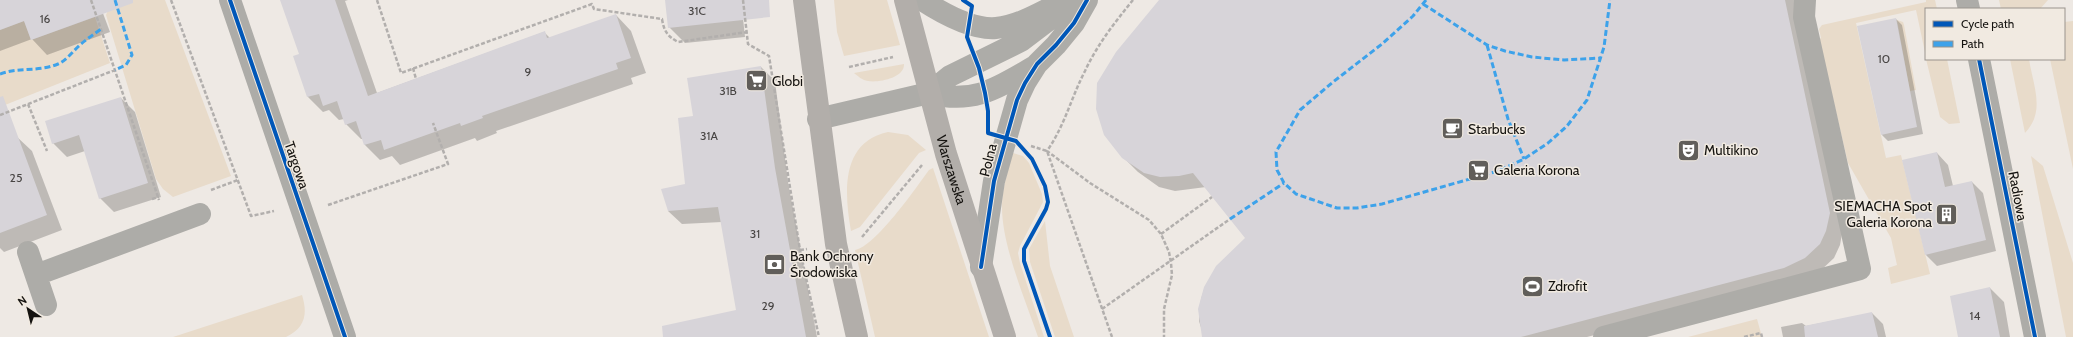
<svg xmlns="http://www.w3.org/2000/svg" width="2073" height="337" viewBox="0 0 2073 337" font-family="Cabin,sans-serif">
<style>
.green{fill:#e8dbca}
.shadow{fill:#0003}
.building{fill:#d7d4d9}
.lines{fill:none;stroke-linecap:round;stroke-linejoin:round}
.path{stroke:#b2afad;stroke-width:2.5;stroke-dasharray:4 2;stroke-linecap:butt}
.minor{stroke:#adaca8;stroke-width:22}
.major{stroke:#b2aeaa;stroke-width:22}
.quiet{stroke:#3da2ea;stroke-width:3;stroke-dasharray:6 3;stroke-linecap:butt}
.cycleway-casing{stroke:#f1eae1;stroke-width:6}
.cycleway{stroke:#0057b8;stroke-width:4}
.labels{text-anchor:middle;stroke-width:3;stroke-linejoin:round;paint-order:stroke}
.number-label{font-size:12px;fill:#484544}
.poi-label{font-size:14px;fill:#151310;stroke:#f1eae1;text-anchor:start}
.street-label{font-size:14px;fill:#151310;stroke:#f1eae1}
</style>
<rect width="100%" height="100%" fill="#eee9e4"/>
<path class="green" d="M112,0H165L231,176L173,197L163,189L156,179L106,15Z
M834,0H887L900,45L844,56L837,32Z
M1926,0H1935L1937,9H1926V57L1916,10L1856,23L1886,158L1901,155L1930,274L1891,284L1888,268L1897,265L1891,238L1848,163L1819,39L1821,38L1819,29L1822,25L1926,2Z
M1999,0H2048L2040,9H2001Z
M95,17L110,63L0,107V30L24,21L31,40Z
M1897,20L1903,22L1904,25L1916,90L1910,91Z
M2073,21V169L2050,59H2064V22Z
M1926,59H1947L1960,123L1949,124L1940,117Z
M2010,59H2029C2033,86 2046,111 2025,133Z
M904,64C905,78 878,83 868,81C862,80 859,77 854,73Z
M888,132L908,135L926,150L919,153L860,227L851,231C844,192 841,142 888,132Z
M1013,153L1023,156L1029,163L1042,194L1043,202L1020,246L1018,253L1020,263L1044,337H1038C1025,299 1001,244 1002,204C1003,186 1008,170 1013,153Z
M2031,156L2043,166L2073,263V337H2066Z
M933,168L989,337H875L855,250C875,247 916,188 929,170Z
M1045,221L1050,266L1074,337H1055L1030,262L1029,249Z
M302,295C308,314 305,328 286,337H173Z
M1757,319L1762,337H1688Z"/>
<path class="shadow" d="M0,0H98L110,32L47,55L32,39L0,51Z
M281,0H348L345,1L377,93L544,32L550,38L616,15L631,31L646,73L631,78L633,84L496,131L497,133L477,141L475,138L400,165L392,156L380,160L365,145L363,139H361L346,124L344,119L339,120L329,110L323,112L308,97L295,57L301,55Z
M666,0H741L745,37L685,43L669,27Z
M1161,0H1796L1843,228L1840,245L1834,258L1819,272L1798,282L1587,337H1204L1199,321L1201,299L1205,287L1246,238L1206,187L1175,191L1159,187L1138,172L1123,157Z
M1896,19L1902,25L1923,134L1888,141L1882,135Z
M761,67L775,81L788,182L817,337H694L738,311L722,222L682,224L668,211L686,184L694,117Z
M121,98L135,112L161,197L114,212L100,198L85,151L67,157L53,143Z
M16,136L32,151L62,230L4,252L0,248V142Z
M1937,153L1948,165L1953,186L1972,182L1983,193L1996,251L1937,266L1926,255Z
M1990,288L2004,302L2010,337H1959Z
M1872,313L1883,324L1886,337H1783L1781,327L1802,323L1806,326Z"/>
<path class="building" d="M0,0H133V3L31,40L24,21L0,30Z
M280,0H335L368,96L545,31L547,38L616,14L631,58L616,63L618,69L482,116L483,118L461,126L460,123L384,150L381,140L364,145L356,121L345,125L337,101L323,106L319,94L307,97L293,56L299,54Z
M665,0H769L770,17L668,28Z
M1159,0H1785L1830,213L1826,231L1820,244L1805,258L1784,268L1521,337H1202L1198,309L1204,287L1216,266L1245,238L1193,173L1179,176L1160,177L1144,173L1122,158L1104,135L1096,109L1097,83L1116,52Z
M1896,18L1917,127L1881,135L1857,26Z
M761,66L775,168L806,337H663L662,326L736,310L718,207L668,211L661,189L685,184L678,118L693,116L687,78Z
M3,96L47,215L0,233V97Z
M121,97L148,183L99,199L79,135L52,144L45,121Z
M1937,152L1945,187L1972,181L1986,240L1925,255L1902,160Z
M1990,287L2000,337H1958L1950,296Z
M1872,312L1878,337H1805L1804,326Z"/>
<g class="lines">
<path class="path" d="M91,0L159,200
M171,0L251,216L274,211
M377,0L401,73L592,4L594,9L662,19C664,31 667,36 678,42L747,32
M743,0L748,44L769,56L800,250L819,337
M1133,0C1115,22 1097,45 1085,71C1071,98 1065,125 1047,151L1090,183L1149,220L1161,234L1169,252L1171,263L1172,275L1164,309V337
M849,67L893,57
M413,68L416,79
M773,80L781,79
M28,104L47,151
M0,115L115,70
M1031,146L1047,151L1112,337
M211,190L238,180
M152,199L159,197
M328,205L448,164L433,123
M1161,234L1212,197
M862,237L922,165
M800,250L807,249
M1102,309L1230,219
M1744,337L1761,333L1762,337"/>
<path class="minor" d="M230,0L345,337
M922,0C942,13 972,30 996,28C1017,26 1036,15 1054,6
M1967,0L1969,9
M1979,59L2035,337
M929,93L950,76L1021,41L1075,0
M818,119L929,93C974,105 997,88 1035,66
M28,252L46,305
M981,267L994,181L1017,100L1025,83L1037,64L1056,45L1074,23L1087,0
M36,275L200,214
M1604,337L1860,269L1804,17L1805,0"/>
<g class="major">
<path d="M804,0L836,244L857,337"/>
<path id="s1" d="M905,0L946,154L1005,337"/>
</g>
<path class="quiet" d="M115,0L132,55L126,65L115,70
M1426,0L1413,16L1382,44L1333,82L1300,110L1276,152L1277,170L1284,183L1296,194L1337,208H1357L1382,204L1498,171L1524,159L1548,143L1567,126L1587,100L1604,47L1610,0
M1423,4L1487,45L1505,51L1532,57L1564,60L1601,58
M1487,45L1508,119L1524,159
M0,74C19,67 39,72 58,64C67,60 73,51 81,44C87,39 94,34 101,29
M1230,219L1284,183"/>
<defs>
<path id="cycleway" d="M230,0L345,337
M963,0L972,6L967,37L979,68L985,93L988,111V133L1016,141L1032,159L1045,186L1048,202L1046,209L1024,249V261L1050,337
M1979,59L2035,337
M981,267L994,181L1017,100L1025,83L1037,64L1056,45L1074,23L1087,0"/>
</defs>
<use href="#cycleway" class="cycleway-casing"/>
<use href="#cycleway" class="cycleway"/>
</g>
<defs>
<symbol id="supermarket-square" viewBox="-11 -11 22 22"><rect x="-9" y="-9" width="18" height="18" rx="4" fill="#615e5a" stroke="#f1eae1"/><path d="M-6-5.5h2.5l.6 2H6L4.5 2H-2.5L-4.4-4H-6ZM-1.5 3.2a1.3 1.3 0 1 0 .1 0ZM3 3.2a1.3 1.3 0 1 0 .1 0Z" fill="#fff"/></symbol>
<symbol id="cafe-square" viewBox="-11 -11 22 22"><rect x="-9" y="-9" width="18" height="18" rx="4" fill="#615e5a" stroke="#f1eae1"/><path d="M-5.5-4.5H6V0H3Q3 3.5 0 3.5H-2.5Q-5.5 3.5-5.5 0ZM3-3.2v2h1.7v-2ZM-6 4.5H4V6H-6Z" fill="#fff"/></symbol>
<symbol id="theatre-square" viewBox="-11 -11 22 22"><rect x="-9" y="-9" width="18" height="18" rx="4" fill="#615e5a" stroke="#f1eae1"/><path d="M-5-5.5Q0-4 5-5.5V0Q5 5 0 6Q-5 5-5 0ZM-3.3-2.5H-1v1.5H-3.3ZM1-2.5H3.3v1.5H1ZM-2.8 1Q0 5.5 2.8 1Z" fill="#fff"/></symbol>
<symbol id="building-square" viewBox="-11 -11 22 22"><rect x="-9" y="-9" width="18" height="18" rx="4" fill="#615e5a" stroke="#f1eae1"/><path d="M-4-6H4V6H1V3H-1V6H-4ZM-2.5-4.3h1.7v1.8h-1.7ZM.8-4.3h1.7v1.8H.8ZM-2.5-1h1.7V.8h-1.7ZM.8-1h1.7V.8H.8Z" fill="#fff"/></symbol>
<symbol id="bank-square" viewBox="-11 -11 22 22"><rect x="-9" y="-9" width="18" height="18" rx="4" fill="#615e5a" stroke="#f1eae1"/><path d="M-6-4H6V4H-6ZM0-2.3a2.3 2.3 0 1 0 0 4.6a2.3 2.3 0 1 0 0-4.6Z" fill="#fff"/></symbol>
<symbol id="stadium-square" viewBox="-11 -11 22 22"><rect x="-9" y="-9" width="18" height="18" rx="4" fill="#615e5a" stroke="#f1eae1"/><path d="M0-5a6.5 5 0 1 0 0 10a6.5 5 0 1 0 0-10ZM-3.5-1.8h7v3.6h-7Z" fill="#fff"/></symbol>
</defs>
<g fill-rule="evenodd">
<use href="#supermarket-square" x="744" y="68" width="25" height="25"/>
<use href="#cafe-square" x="1440" y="116" width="25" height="25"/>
<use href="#theatre-square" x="1676" y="138" width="25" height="25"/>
<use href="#supermarket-square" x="1466" y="158" width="25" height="25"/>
<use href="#building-square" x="1934" y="202" width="25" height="25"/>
<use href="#bank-square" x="762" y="252" width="25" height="25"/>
<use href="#stadium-square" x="1520" y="274" width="25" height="25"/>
</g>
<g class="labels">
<g class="number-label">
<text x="697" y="15">31C</text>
<text x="45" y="23">16</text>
<text x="1884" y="63">10</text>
<text x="528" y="76">9</text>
<text x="728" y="95">31B</text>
<text x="709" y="140">31A</text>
<text x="16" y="182">25</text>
<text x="755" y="238">31</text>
<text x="768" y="310">29</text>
<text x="1975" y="320">14</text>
</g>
<g class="poi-label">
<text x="772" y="86">Globi</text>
<text x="1468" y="134">Starbucks</text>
<text x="1704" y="155">Multikino</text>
<text x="1494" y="175">Galeria Korona</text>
<text x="1932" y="211" text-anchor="end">SIEMACHA Spot<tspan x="1932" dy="16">Galeria Korona</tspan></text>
<text x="790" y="261">Bank Ochrony<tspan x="790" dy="16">Środowiska</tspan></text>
<text x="1548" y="291">Zdrofit</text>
</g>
<g class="street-label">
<text transform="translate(988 160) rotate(-76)" y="5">Polna</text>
<text transform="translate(297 165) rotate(71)" y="5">Targowa</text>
<text dy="5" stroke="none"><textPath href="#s1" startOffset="176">Warszawska</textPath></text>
<text transform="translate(2018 196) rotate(79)" y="5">Radiowa</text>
</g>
</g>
<rect x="1925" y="8" width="140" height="52" fill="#f1eae1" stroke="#99948d"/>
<rect x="1933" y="21" width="20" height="6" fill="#0057b8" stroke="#99948d"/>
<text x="1961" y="28" font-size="12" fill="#151310">Cycle path</text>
<rect x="1933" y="41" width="20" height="6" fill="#3da2ea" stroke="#99948d"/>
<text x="1961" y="48" font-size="12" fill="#151310">Path</text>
<g transform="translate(28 309) rotate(325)" stroke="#f1eae1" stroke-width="3" paint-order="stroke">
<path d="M0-3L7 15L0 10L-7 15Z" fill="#151310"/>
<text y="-6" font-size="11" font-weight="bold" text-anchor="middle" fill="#151310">N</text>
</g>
</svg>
